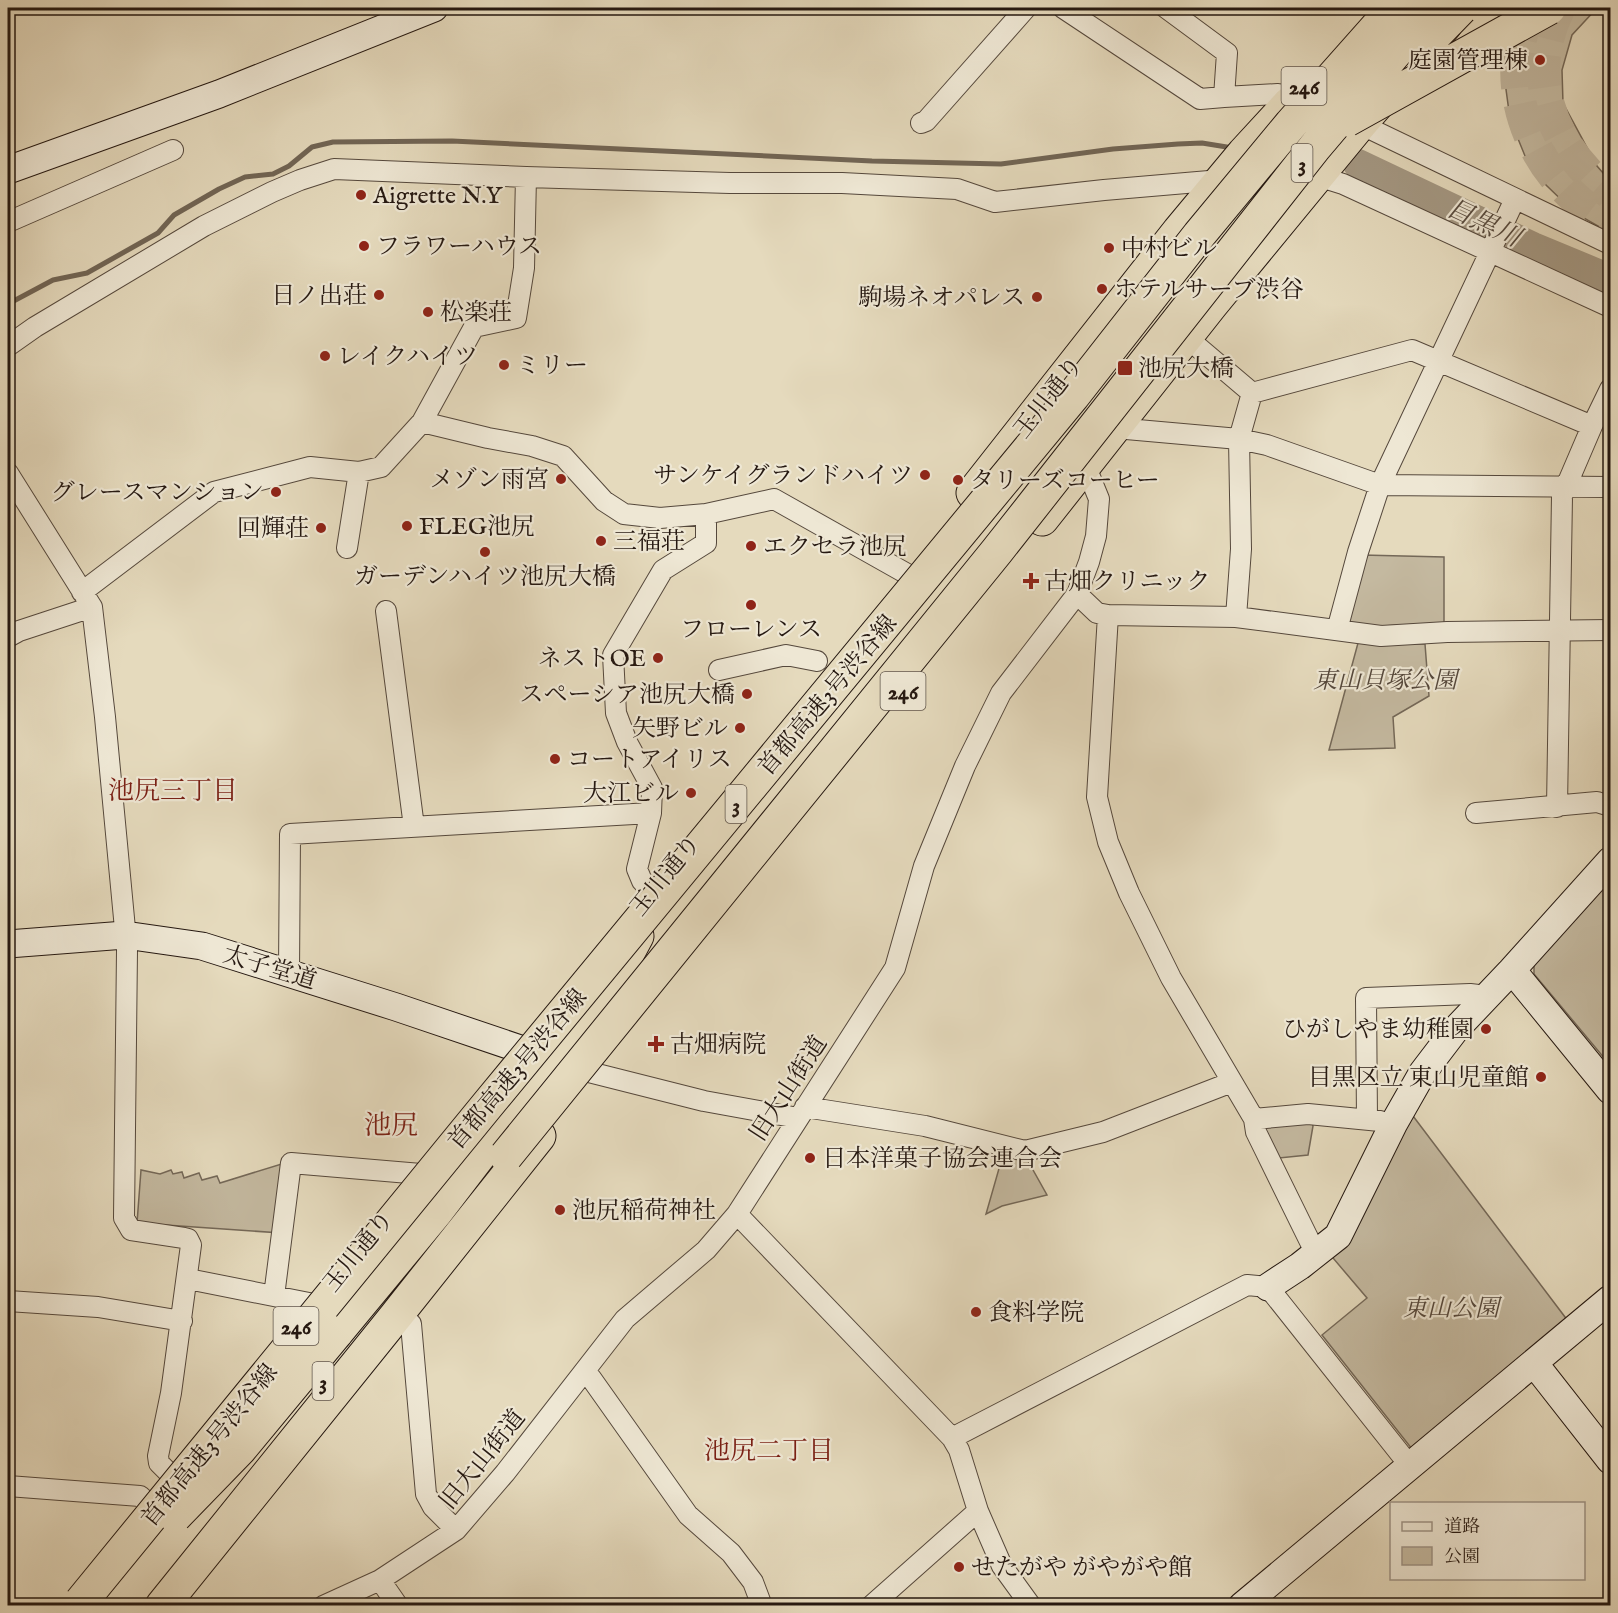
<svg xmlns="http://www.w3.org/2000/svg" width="1618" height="1613" viewBox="0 0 1618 1613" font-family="'IM FELL English','Noto Serif JP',serif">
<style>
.green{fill:#c4b9a0;stroke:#746858;stroke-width:1.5}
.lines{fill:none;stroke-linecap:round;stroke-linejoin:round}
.stream{stroke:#716555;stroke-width:5}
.river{stroke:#a49883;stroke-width:30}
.highway-tunnel{stroke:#bfb39b;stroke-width:33;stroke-dasharray:33 16;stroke-linecap:butt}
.street-casing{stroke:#55483c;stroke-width:22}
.secondary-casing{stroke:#251811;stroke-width:29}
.highway-casing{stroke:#251811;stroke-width:35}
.street{stroke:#eee7d4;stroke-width:20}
.secondary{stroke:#eee7d4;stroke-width:27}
.highway{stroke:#e5dabd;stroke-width:33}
.highway-bridge-casing{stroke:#251811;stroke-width:35;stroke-linecap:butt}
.highway-bridge{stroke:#e5dabd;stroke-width:33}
.poi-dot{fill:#8f2418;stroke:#eee7d4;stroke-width:2}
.labels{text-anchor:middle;stroke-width:4.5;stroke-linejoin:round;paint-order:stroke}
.shield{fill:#eee7d4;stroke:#61564c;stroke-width:1.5}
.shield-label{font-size:22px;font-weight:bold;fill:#251811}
.poi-label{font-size:24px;fill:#251811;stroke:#eee7d4;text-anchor:start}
.street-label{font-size:24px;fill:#251811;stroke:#eee7d4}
.park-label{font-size:24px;font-style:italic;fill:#55483c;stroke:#eee7d4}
.water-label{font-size:26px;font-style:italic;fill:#584b3f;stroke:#eee7d4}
.neighbourhood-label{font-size:26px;fill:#7a1f14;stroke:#eee7d4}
.quarter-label{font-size:27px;fill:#7a1f14;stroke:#eee7d4}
</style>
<rect width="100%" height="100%" fill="#e5dabd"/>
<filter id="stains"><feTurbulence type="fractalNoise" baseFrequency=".00333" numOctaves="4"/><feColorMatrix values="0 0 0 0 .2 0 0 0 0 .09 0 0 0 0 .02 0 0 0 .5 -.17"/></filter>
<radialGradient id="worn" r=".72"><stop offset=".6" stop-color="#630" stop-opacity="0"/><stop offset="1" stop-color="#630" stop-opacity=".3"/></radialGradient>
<path class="green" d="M1517,8H1597L1572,35L1562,70L1563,103L1597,166L1610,181V233L1575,213L1546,185L1525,156L1510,119L1505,82L1507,43Z
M1362,555L1444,557V623L1362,627L1346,621Z
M1358,643L1425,644L1429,696L1393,717L1395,748L1329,750Z
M1610,879V1065L1534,974V960Z
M1410,1112L1568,1321L1412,1449L1322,1335L1367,1298L1333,1258Z
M1311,1118L1313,1126L1308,1155L1279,1158L1260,1123Z
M1004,1151L1024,1154L1047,1195L1002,1206L986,1214Z
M288,1162L281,1233L137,1223L141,1170L160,1174L171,1170L173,1174L182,1172L184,1178L199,1173L202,1180L217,1176L220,1183Z"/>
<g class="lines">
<path class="stream" d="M8,304L53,280L87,273L158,233L174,215L219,189L245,177L273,174L289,166L312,147L333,142L452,141L872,161L1001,164L1113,149L1178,144L1202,143L1233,148"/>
<path class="river" d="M1358,164L1533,247L1610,279"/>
<path class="highway-tunnel" d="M1531,8C1503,67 1518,136 1561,184C1575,200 1593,213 1610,225
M1559,8C1524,78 1552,147 1610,193"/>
<defs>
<path id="street" d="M1063,8L1200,99L1224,97L1227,53L1166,8
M1224,97L1278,94L1289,103
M921,123L926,121L1026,8
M1360,124L1610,244
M1313,181L1327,179L1343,184L1610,307
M8,222L173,150
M1186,337L1252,393L1412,350L1592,426
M8,346L35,327L204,226L272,192L300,180L334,169L526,177L730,183H842L957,189L995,202L1104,190L1221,180
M422,422L474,327L516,318L524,268L526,177
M1115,428L1239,439L1267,445L1380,485L1610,487
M8,473L92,607L105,717L127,950L124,1218L131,1230L184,1238L188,1239L191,1245L171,1393L158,1456L159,1463L174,1478
M347,548L359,472
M82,592L214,492L310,467L359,472L381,467L422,422L488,438L532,446L563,456L604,501L624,514L660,518L706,514L774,499L909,575
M1077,594L1097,613L1108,615L1236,617L1381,636L1447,632L1610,630
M386,611L414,827
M1108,615L1097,797L1108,842L1129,893L1171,978L1254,1119L1256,1132L1316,1254
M1236,617L1241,549L1239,439L1252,393
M1337,630L1358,552L1380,485L1515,199
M8,637L19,631L92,607
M719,670L786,655L817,661
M1557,807L1562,496L1592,426L1610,389
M1476,813L1597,802L1610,806
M652,891L642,881L637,869L651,813L652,788L627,742L616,713L613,655L663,570L706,543V514
M289,972L290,834L651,813
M589,1072L704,1101L798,1118
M805,1107L925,1126L1025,1151L1103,1132L1232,1082
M1254,1119L1308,1114L1380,1121
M1367,1119L1366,998L1470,994L1487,996
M737,1214L952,1438L959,1450L978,1511L1002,1566L1031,1606
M188,1279L314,1304
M274,1296L291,1163L421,1174
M8,1301L98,1307L182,1321
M411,1324L426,1494L433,1507L456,1530
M583,1373L591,1378L688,1515L731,1553L753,1582L762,1606
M952,1438L1247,1285L1268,1287L1410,1466
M8,1486L140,1496L151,1506
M380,1580L398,1606
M323,1606L380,1580L456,1530L505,1473L625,1319L706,1250L737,1214L895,968L924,866L965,766L1001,693L1077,594L1089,562L1096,536L1099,499L1090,477L1083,470
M871,1606L978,1511"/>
<path id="secondary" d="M8,170L219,94L434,8
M8,944L125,935L202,946L396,1007L523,1050
M1512,970L1610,1090
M1268,1287L1300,1266L1338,1236L1394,1123L1423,1072L1455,1030L1512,970L1610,861
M1534,1363L1610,1460
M1242,1606L1610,1299"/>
<path id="highway" d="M973,493L1179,231L1244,153L1290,103
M1042,519L1211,305L1355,130L1445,25
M336,1333L436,1212L531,1088L615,977L637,936
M162,1606L395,1317L539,1136"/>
</defs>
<use href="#street" class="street-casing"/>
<use href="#secondary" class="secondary-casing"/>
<use href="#highway" class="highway-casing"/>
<use href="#street" class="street"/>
<use href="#secondary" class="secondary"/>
<use href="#highway" class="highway"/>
<defs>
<path id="highway-bridge" d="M1425,45L1461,8
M1347,120L1549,8
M506,1156L997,551L1315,147L1433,8
M175,1516L240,1449L336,1333
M81,1602L489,1103L1073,396L1199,235L1291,124L1394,8"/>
</defs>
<use href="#highway-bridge" class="highway-bridge-casing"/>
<use href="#highway-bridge" class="highway-bridge"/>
</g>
<g class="poi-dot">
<circle cx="1540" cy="60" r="6"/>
<circle cx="361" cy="195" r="6"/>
<circle cx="364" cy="246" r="6"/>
<circle cx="1109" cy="248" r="6"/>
<circle cx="1102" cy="289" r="6"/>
<circle cx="379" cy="295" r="6"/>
<circle cx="1037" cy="297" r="6"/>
<circle cx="428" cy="312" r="6"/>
<circle cx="325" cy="356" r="6"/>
<circle cx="504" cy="365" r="6"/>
<rect x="1117" y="360" width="16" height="16" rx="3"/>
<circle cx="925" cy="475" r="6"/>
<circle cx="561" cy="479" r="6"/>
<circle cx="958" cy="480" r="6"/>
<circle cx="276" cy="492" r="6"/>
<circle cx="407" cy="526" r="6"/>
<circle cx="321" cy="528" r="6"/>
<circle cx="601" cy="541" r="6"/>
<circle cx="751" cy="546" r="6"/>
<circle cx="485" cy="552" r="6"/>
<path d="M1028 572h6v6h6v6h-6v6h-6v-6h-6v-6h6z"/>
<circle cx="751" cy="605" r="6"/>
<circle cx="658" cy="658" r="6"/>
<circle cx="747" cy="694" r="6"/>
<circle cx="740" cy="728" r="6"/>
<circle cx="555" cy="759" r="6"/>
<circle cx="691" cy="793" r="6"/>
<circle cx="1486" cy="1029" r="6"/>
<path d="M653 1035h6v6h6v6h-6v6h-6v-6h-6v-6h6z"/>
<circle cx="1541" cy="1077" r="6"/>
<circle cx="810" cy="1158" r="6"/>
<circle cx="560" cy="1210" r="6"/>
<circle cx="976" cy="1312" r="6"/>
<circle cx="959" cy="1567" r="6"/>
</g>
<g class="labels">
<g class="shield">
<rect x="1281.5" y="67" width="45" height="38" rx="4.5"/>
<rect x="1291.5" y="144" width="21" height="38" rx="4.5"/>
<rect x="880.5" y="672" width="45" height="38" rx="4.5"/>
<rect x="725.5" y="785" width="21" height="38" rx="4.5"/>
<rect x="273.5" y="1307" width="45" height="38" rx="4.5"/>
<rect x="312.5" y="1362" width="21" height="38" rx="4.5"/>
</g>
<g class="shield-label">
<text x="1304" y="94">246</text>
<text x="1302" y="171">3</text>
<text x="903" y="699">246</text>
<text x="736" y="812">3</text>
<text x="296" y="1334">246</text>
<text x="323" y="1389">3</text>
</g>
<g class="poi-label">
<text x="1528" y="68" text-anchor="end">庭園管理棟</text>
<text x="373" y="203">Aigrette N.Y</text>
<text x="376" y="254">フラワーハウス</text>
<text x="1121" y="256">中村ビル</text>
<text x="1114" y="297">ホテルサーブ渋谷</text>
<text x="367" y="303" text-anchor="end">日ノ出荘</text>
<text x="1025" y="305" text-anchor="end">駒場ネオパレス</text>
<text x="440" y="320">松楽荘</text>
<text x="337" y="364">レイクハイツ</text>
<text x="516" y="373">ミリー</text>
<text x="1138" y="376">池尻大橋</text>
<text x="913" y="483" text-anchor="end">サンケイグランドハイツ</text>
<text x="549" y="487" text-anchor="end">メゾン雨宮</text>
<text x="970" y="488">タリーズコーヒー</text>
<text x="264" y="500" text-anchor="end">グレースマンション</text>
<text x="419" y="534">FLEG池尻</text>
<text x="309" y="536" text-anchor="end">回輝荘</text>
<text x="613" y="549">三福荘</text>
<text x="763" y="554">エクセラ池尻</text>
<text x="485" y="584" text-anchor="middle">ガーデンハイツ池尻大橋</text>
<text x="1044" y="589">古畑クリニック</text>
<text x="751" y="637" text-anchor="middle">フローレンス</text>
<text x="646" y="666" text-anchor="end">ネストOE</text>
<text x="735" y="702" text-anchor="end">スペーシア池尻大橋</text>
<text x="728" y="736" text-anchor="end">矢野ビル</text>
<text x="567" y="767">コートアイリス</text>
<text x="679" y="801" text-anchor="end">大江ビル</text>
<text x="1474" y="1037" text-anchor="end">ひがしやま幼稚園</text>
<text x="670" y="1052">古畑病院</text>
<text x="1529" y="1085" text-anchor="end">目黒区立 東山児童館</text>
<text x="822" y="1166">日本洋菓子協会連合会</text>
<text x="572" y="1218">池尻稲荷神社</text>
<text x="988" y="1320">食料学院</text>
<text x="971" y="1575">せたがや がやがや館</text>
</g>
<g class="street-label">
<text transform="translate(1048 397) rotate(-52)" y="8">玉川通り</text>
<text transform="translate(827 695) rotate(-50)" y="8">首都高速3号渋谷線</text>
<text transform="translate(665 875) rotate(-51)" y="8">玉川通り</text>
<text transform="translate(270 967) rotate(17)" y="8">太子堂道</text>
<text transform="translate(517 1069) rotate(-50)" y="8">首都高速3号渋谷線</text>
<text transform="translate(788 1088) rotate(-57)" y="8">旧大山街道</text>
<text transform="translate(358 1251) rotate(-51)" y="8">玉川通り</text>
<text transform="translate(209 1445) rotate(-51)" y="8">首都高速3号渋谷線</text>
<text transform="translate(482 1459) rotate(-51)" y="8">旧大山街道</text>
</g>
<g class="park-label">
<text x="1385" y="688">東山貝塚公園</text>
<text x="1451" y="1316">東山公園</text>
</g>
<g class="water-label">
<text transform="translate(1484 222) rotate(25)" y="9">目黒川</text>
</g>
<g class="neighbourhood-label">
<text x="173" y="799">池尻三丁目</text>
<text x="769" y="1459">池尻二丁目</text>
</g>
<g class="quarter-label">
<text x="391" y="1134">池尻</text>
</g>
</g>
<rect width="1618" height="1613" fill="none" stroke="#e5dabd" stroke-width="30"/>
<rect x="9" y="9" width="1600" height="1595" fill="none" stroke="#251811" stroke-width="3"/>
<rect x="15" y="15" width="1588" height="1583" fill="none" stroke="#251811" stroke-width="1.5"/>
<rect x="1390" y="1502" width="195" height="78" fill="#eee7d4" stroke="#9e9486" stroke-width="1.5"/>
<rect x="1402" y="1522" width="30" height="9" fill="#eee7d4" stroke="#9e9486" stroke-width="1.5"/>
<text x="1444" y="1532" font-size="18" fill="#251811">道路</text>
<rect x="1402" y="1547" width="30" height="18" fill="#c4b9a0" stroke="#9e9486" stroke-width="1.5"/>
<text x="1444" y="1562" font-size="18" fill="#251811">公園</text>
<rect width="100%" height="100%" filter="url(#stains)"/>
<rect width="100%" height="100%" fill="url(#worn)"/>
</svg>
